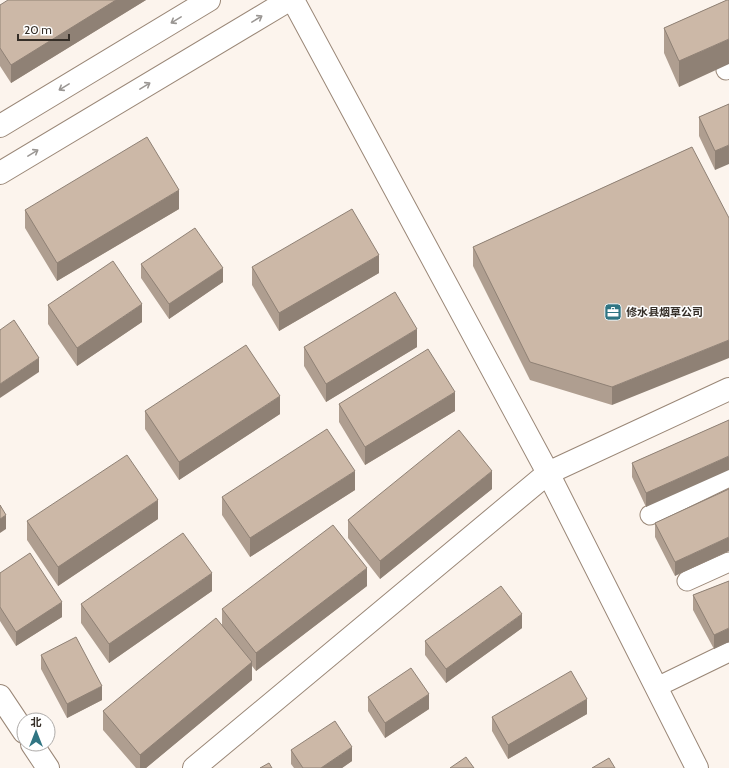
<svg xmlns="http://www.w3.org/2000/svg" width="729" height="768" viewBox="0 0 729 768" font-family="Cabin,'Noto Sans SC',sans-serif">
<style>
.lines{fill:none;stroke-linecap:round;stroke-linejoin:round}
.street-casing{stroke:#9a8777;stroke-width:21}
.secondary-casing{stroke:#9a8777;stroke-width:24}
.primary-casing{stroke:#9a8777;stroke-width:24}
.street{stroke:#fff;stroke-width:19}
.secondary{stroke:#fff;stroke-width:22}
.primary{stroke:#fff;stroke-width:22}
.wall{fill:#af9e90}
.shaded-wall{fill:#8f8175}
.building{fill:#ccb8a7;stroke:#8f8175}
.oneway{stroke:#9a9693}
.labels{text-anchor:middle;stroke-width:3;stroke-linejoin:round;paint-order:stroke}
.poi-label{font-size:11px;font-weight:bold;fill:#352e27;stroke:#fff;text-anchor:start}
</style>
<rect width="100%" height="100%" fill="#fcf4ed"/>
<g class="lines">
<defs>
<path id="street" d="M726,70L729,69
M650,515L729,477
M687,581L729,562
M657,687L729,652"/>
<path id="secondary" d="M293,0L548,473L697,768
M0,696L24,732
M32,744L48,768
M194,768L548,473L729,389"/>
<path id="primary" d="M0,126L209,0
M0,173L289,0"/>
</defs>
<use href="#street" class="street-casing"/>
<use href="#secondary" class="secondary-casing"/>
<use href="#primary" class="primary-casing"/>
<use href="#street" class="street"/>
<use href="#secondary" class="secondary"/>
<use href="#primary" class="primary"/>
</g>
<path class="wall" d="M146,0L11,83L0,66V5Z
M727,0L679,87L664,53V28Z
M729,104L715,170L699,136V117Z
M692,147L612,405L530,380L473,266V247Z
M179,209L57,281L25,228V210Z
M141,264L223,282L169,319L141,278Z
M252,267L379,273L279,331L252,285Z
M48,305L142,322L77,366L48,324Z
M304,347H417L326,402L304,366Z
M339,404L455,411L365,465L339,422Z
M145,411L280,414L179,480L145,429Z
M729,420L646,507L632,477V463Z
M492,489L380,579L348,538V520Z
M729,489L675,576L655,537V523Z
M355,490L250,557L222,515V497Z
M158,519L58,586L27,540V521Z
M0,573L62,617L16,646L0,621Z
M729,581L714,649L693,610V595Z
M367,586L256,671L252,666V680L146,768H136L103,730V711L222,626V609Z
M212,591L109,663L81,623V604Z
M522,628L446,683L425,655V641Z
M41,655L102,700L67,718L41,669Z
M368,697L429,709L385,738L368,711Z
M587,714L508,759L492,731V717Z
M291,750L352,761L342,768H294L291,764Z"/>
<path class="shaded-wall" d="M116,0H146L11,83V65Z
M729,39V64L679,87V61Z
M729,145V164L715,170V151Z
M179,190V209L57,281V263Z
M379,255V273L279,331V313Z
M223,268V282L169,319V304Z
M142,304V322L77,366V348Z
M417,329V347L326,402V384Z
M729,340V358L612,405V387Z
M39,358V372L0,398V384Z
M455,392V411L365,465V447Z
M280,396V414L179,480V462Z
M729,456V470L646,507V493Z
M355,471V490L250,557V538Z
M492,471V489L380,579V561Z
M158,500V519L58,586V567Z
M6,515V529L0,533V519Z
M729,537V551L675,576V562Z
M367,568V586L256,671V653Z
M212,573V591L109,663V644Z
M62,602V617L16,646V632Z
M522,614V628L446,683V669Z
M729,628V642L714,649V635Z
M252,662V680L146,768H140V755Z
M102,686V700L67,718V704Z
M429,694V709L385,738V723Z
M587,699V714L508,759V745Z
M352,747V761L342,768H321Z"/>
<path class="building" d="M8,0H116L11,65L0,48V5Z
M727,0H729V39L679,61L664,28Z
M729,104V145L715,151L699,117Z
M147,137L179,190L57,263L25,210Z
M692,147L729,218V340L612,387L530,362L473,247Z
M352,209L379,255L279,313L252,267Z
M195,228L223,268L169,304L141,264Z
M113,261L142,304L77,348L48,305Z
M395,292L417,329L326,384L304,347Z
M14,320L39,358L0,384V330Z
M246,345L280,396L179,462L145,411Z
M428,349L455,392L365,447L339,404Z
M729,420V456L646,493L632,463Z
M327,429L355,471L250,538L222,497Z
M459,430L492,471L380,561L348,520Z
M127,455L158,500L58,567L27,521Z
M729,489V537L675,562L655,523Z
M0,505L6,515L0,519Z
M333,525L367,568L256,653L222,609Z
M183,533L212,573L109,644L81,604Z
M30,553L62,602L16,632L0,607V573Z
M729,581V628L714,635L693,595Z
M501,586L522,614L446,669L425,641Z
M216,618L252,662L140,755L103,711Z
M76,637L102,686L67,704L41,655Z
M411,668L429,694L385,723L368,697Z
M571,671L587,699L508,745L492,717Z
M335,721L352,747L321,768H303L291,750Z
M466,757L474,768H450Z
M609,758L615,768H592Z
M269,763L272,768H260Z"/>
<defs><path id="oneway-shaft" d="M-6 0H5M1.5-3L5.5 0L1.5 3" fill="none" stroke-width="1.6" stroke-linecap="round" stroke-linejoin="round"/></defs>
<g class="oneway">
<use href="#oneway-shaft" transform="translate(257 19) rotate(-31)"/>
<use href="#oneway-shaft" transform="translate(176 20) rotate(149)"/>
<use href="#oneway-shaft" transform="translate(145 86) rotate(-31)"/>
<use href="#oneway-shaft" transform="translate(64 87) rotate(149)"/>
<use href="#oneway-shaft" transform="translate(33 153) rotate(-31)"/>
</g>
<defs>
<symbol id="office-square" viewBox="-11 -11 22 22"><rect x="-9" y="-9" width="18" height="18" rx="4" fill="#307583" stroke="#fff"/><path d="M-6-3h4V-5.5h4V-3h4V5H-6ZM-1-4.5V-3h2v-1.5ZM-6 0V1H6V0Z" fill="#fff"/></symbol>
</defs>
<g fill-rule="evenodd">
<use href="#office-square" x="603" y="302" width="20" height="20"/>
</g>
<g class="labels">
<g class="poi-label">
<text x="626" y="316">修水县烟草公司</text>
</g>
</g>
<g transform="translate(36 732)"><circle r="19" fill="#ffffff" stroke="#aeaba9"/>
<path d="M0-3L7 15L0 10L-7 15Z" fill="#307583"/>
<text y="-6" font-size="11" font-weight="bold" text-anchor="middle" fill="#352e27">北</text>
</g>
<path d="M18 34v6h51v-6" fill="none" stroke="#352e27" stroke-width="2"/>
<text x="24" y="34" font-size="12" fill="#352e27" stroke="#ffffff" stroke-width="3" paint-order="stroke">20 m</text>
</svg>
